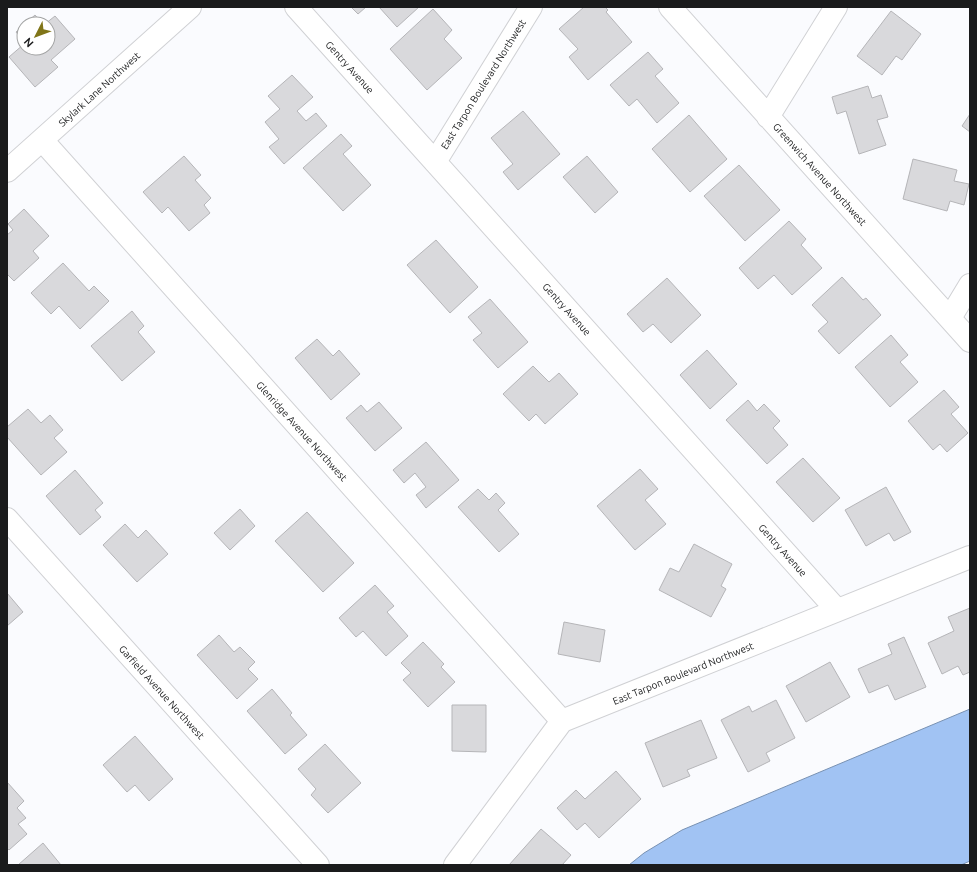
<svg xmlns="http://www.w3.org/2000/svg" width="977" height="872" viewBox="0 0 977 872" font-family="Ubuntu,sans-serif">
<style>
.water{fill:#a1c3f3;stroke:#7891b2}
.building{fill:#d9d9dc;stroke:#b5b5b8}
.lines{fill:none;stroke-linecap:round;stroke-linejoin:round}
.minor-casing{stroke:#d0d1d4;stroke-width:24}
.minor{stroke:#fff;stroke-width:22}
.labels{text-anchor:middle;stroke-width:3;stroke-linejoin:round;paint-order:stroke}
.street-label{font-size:10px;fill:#1a1b1c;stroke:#fff}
</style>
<rect width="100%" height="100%" fill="#fafbfe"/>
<path class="water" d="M970,709V861L961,865H629L644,853L682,830Z"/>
<path class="building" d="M351,7H366L358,14Z
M379,7H419L397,27Z
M584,7H605L608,10L606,12L632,42L588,80L569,57L578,49L559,29Z
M433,9L452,30L444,39L462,58L427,90L390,49Z
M891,11L921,34L902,60L896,56L882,75L857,56Z
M35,15L43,24H25Z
M55,16L75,39L51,60L58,67L35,87L9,57L24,44V48H48V24H45Z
M24,25V42L16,32Z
M648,52L663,69L655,76L679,103L657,123L637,99L629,106L610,85Z
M292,75L313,97L297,111L306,121L316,113L327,126L284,164L269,147L279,139L265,122L280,109L268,96Z
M868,86L872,98L881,95L888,117L877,120L886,145L859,154L846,111L837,114L832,97Z
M523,111L560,154L518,190L503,172L513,164L491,138Z
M970,114V132L962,126Z
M689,115L727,159L690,192L652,149Z
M341,134L352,146L343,154L371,185L343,211L303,168Z
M184,156L201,175L195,180L211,198L204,205L210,213L189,231L168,207L162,213L143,192Z
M587,156L618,192L595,213L563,177Z
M913,159L957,170L954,181L969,184L964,205L950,201L947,211L903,199Z
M739,165L780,210L745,241L704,196Z
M24,209L49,236L33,251L39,258L14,281L7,274V235L13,230L8,224Z
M789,221L806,239L801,245L822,268L792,295L774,275L758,289L739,268Z
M436,240L478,287L450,313L407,265Z
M63,263L89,291L94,286L109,301L80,329L59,306L51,314L31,293Z
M842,277L863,300L866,298L881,315L839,354L818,331L828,322L812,305Z
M667,278L701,315L671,343L653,324L643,332L627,314Z
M490,299L528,342L498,368L473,340L482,333L468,317Z
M132,311L144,326L138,332L155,352L122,381L91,346Z
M891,335L908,355L900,362L918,382L890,407L855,367Z
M317,339L333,356L339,350L360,374L331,400L295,358Z
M707,350L737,384L710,409L680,375Z
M533,366L549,382L559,373L578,394L545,424L536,414L529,421L503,394Z
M944,390L959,407L951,414L968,433L947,452L940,444L933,450L908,421Z
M748,400L757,411L764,404L780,421L773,428L788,445L767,464L726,420Z
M379,402L402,428L375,451L346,418L361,405L367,412Z
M28,409L41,423L50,415L63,430L54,438L67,452L41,475L7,437V427Z
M426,442L459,480L426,508L416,495L426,487L415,473L404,483L393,470Z
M803,458L840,498L813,522L776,482Z
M640,469L658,489L645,500L666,524L635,550L597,506Z
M75,470L103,503L95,510L101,517L80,535L46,496Z
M886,487L911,532L894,541L889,533L866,546L845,510Z
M478,489L489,500L496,493L505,503L498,510L519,534L499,552L458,507Z
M240,509L255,526L230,550L214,533Z
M307,512L354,563L323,592L275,541Z
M125,524L138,538L146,530L168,554L137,582L103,545Z
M694,544L732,564L721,586L726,589L711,617L659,590L670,568L679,572Z
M375,585L394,606L387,612L408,636L386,656L363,631L356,637L339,618Z
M7,593L23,612L7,626Z
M970,608V672L963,675L958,666L942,674L928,643L954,631L948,617Z
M564,622L605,630L600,662L558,654Z
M219,635L234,652L240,647L255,662L248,669L258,679L237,699L197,655Z
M904,637L926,687L895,700L888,685L869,693L858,669L892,654L888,644Z
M423,642L444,664L441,667L455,682L428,707L403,680L411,673L401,663Z
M830,662L850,697L806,722L786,686Z
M272,689L292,713L290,715L307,735L285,754L247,711Z
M776,700L795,738L766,753L770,761L748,772L721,720L749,706L752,712Z
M452,705H486V752L452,751Z
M701,720L717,758L687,770L690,776L663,787L645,743Z
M135,736L173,779L149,801L135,785L127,792L103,765Z
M325,744L361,783L328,813L311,795L316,789L298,769Z
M616,771L641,799L599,838L585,823L577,830L557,808L576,790L585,799Z
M7,782L24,801L17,808L26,818L18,824L27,834L9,850L7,848Z
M541,829L571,855L562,865H509Z
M43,843L61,865H18Z"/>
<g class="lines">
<defs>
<path id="minor" d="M296,7L837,610
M670,7L970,341
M768,117L836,7
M42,140L562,721
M435,162L531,7
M7,171L190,7
M950,318L970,285
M7,519L318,865
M455,865L562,721L970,557"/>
</defs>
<use href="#minor" class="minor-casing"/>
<use href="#minor" class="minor"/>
</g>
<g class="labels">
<g class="street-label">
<text transform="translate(350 67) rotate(48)" y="4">Gentry Avenue</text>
<text transform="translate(483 84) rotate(-58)" y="4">East Tarpon Boulevard Northwest</text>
<text transform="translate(99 89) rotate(-42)" y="4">Skylark Lane Northwest</text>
<text transform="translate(820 174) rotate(48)" y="4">Greenwich Avenue Northwest</text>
<text transform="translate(567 309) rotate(48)" y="4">Gentry Avenue</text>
<text transform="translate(302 431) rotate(48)" y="4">Glenridge Avenue Northwest</text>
<text transform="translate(783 550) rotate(48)" y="4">Gentry Avenue</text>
<text transform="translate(683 673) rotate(-22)" y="4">East Tarpon Boulevard Northwest</text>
<text transform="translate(162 692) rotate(48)" y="4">Garfield Avenue Northwest</text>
</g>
</g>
<rect width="977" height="872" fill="none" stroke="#1a1b1c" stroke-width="16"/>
<g transform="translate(36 36) rotate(228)"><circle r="19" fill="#ffffff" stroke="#a3a4a4"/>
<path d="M0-3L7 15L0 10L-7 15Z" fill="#807518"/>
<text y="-6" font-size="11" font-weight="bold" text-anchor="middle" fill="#1a1b1c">N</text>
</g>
</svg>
